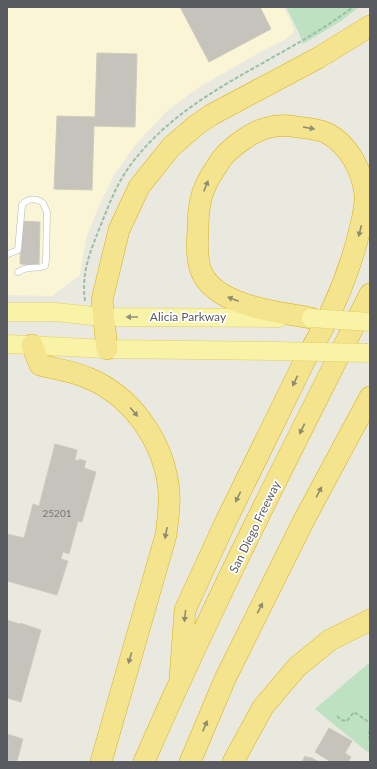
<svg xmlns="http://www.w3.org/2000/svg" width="377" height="769" viewBox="0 0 377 769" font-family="Lato,sans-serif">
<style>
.commercial{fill:#faf5d5}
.green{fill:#bde1c1}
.building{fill:#c6c3bd;stroke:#cecbbf}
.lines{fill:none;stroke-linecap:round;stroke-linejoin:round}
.lane-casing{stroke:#b5b7bc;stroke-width:7}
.primary-casing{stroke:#e5cd5e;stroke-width:19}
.highway-casing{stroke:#d9af12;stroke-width:22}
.path{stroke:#98c0a7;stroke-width:2;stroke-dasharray:4 2;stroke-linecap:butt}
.lane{stroke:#fff;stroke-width:6}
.primary{stroke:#f8f3a7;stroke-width:18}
.highway{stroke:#f4e48d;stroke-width:21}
.primary-bridge-casing{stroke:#e5cd5e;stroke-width:19;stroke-linecap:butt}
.primary-bridge{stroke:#f8f3a7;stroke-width:18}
.oneway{fill:#8f8b70}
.oneway2{fill:#919079}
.labels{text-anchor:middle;stroke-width:3.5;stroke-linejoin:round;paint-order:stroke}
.number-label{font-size:10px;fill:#747577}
.street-label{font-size:12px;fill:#595b60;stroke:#fff}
</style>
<rect width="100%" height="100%" fill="#eae9e0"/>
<path class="commercial" d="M7,7H283L291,21L294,32L286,39L262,51L196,89L166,112L136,144L114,175L99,206L86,238L80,275L52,296L7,295Z"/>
<path class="green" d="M286,7H359L341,21L303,44L299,33Z
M370,662V754L315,709Z"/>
<path class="building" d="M180,7H260L271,29L209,62Z
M97,53L137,54L135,127L94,126L92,190L54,189L57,116L95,117Z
M21,221L40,222L39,265L20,264Z
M55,444L77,450L75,460L79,461V459L86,461L84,468L96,472L82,522L78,521L69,554L63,552L61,559L68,561L57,595L7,581V534L24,538L33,504L39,506Z
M7,620L19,624L20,623L41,630L21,702L7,698Z
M329,728L352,741L345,753L351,757L348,762H331L315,752Z
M7,734L23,739L17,761L15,760L14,762H7Z
M305,756L309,758L310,757L319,762H302Z"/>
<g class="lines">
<defs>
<path id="lane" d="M8,254L18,250L22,205C28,198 36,198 43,203L47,212L46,260L45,266C34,270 29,265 18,272"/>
<path id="primary" d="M7,312H55L103,317L279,318
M7,344L107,349L275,351"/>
<path id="highway" d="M32,345L40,365C56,369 73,371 88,378C130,395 161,438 168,483C171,500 168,518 166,535L101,762
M107,349L102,300L119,230L139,187L171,147L195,126L211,115L318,58L370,26
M180,679L185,610L225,523L305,360C329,320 348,278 359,233C362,220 366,207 365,194C362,170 349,145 327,133C318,129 307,128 297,127C287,125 277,125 267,128C253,131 233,146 224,156C220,160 218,165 215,169C212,174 208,179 206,185C199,198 198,215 198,230C197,244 196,262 203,275C220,307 280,312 311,318
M144,762C213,603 292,449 370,294
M190,762L225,679L304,520L370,397
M233,762L263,707L297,667L330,640L370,620"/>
</defs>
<use href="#lane" class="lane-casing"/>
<use href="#primary" class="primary-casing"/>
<use href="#highway" class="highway-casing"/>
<path class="path" d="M85,301C81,270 91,250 102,222C110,202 118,181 132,163C188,89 281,62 353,7
M337,716L341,720L347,721L354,712L370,723
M370,730L369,733L370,740"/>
<use href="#lane" class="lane"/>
<use href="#primary" class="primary"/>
<use href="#highway" class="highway"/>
<defs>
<path id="primary-bridge" d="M311,318L370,322
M275,351L370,353"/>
</defs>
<use href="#primary-bridge" class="primary-bridge-casing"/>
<use href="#primary-bridge" class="primary-bridge"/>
</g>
<defs><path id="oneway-solid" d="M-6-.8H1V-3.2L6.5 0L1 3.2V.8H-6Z"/></defs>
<g class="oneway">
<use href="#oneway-solid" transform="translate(309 128) rotate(10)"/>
<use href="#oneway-solid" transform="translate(206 186) rotate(-68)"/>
<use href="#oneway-solid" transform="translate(360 231) rotate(104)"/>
<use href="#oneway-solid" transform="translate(233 299) rotate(-159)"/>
<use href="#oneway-solid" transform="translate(295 381) rotate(116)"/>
<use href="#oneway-solid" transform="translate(134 412) rotate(50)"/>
<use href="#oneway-solid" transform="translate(302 429) rotate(116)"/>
<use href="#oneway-solid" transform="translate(319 492) rotate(-62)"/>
<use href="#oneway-solid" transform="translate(238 497) rotate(116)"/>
<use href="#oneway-solid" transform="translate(166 533) rotate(101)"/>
<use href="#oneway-solid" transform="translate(260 608) rotate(-63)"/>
<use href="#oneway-solid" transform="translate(185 616) rotate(96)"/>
<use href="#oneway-solid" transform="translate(130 658) rotate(106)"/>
<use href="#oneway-solid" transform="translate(205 726) rotate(-67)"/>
</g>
<use class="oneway2" href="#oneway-solid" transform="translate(132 317) rotate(-180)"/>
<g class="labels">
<g class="number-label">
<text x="57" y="517">25201</text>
</g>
<g class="street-label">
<text x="188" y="321">Alicia Parkway</text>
<text transform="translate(255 527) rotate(-64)" y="4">San Diego Freeway</text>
</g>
</g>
<rect width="377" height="769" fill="none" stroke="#595b60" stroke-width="16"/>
</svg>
